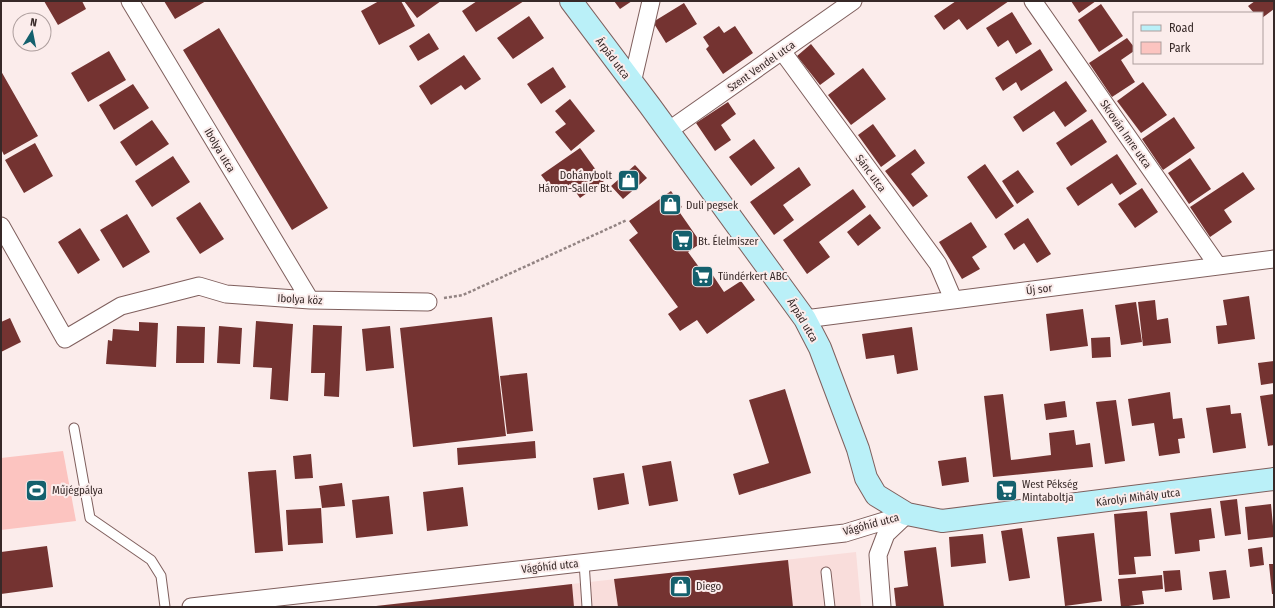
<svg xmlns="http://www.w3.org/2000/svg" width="1275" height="608" viewBox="0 0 1275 608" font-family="'Fira Sans Condensed',sans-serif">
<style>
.built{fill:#f9dddb}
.green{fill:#fcc4c0}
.building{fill:#743331}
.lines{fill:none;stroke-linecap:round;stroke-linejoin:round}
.lane-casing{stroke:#7f5f5d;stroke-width:11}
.street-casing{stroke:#7f5f5d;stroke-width:19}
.secondary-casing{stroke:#7f5f5d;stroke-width:24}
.path{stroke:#938483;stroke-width:2.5;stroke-dasharray:3 2;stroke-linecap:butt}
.lane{stroke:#fff;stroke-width:9}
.street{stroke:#fff;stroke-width:17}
.secondary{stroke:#baf0f8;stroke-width:22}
.labels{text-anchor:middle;stroke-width:4;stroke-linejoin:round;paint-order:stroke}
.street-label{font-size:11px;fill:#372928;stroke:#fbeceb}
.poi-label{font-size:11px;fill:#372928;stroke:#fbeceb;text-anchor:start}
</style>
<rect width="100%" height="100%" fill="#fbeceb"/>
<path class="built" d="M856,552L861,607H367Z"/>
<path class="green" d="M63,451L76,521L1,530V458Z"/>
<path class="building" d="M44,1H82L86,9L58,25Z
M164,1H206L175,19Z
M379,1H401L415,26L379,45L361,11Z
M404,1H441L417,18Z
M477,1H524L476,32L462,11Z
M614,1H632L620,9Z
M956,1H1009L967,30L959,19L944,30L934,16Z
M1071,1H1096L1079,13Z
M1255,1H1274V9L1262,18V13H1254L1248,6Z
M684,3L697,24L666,43L653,22Z
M1101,4L1123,36L1099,52L1078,20Z
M1012,12L1032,44L1016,54L1008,40L998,47L986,28Z
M529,16L544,38L513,59L497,38Z
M719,26L724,33L735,26L753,53L723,74L706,49L709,46L703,37Z
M219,28L328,208L292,230L183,50Z
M429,33L439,49L418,61L409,46Z
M1127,38L1134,47V51L1121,60L1135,82L1112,97L1089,63Z
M811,44L835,74L820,85L797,56Z
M1040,49L1053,70L1021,91L1016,82L1003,91L995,78Z
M109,51L126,80L88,102L71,73Z
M464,55L481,79L465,90L461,85L431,105L419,86Z
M553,67L566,87L541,104L527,84Z
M863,68L886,99L851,125L828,95Z
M1,71L38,136L4,155L1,149Z
M1066,81L1087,111L1065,127L1054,111L1023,132L1013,117Z
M1143,82L1167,115L1141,133L1117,101Z
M133,84L149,108L114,130L99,105Z
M570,99L595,131L571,151L555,132L566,124L555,111Z
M728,102L736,114L721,125L731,140L715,151L696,123Z
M1174,117L1195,148L1163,170L1142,139Z
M1092,119L1107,142L1071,166L1056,143Z
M152,120L169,144L136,166L120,142Z
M873,124L896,156L881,167L858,135Z
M754,139L775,168L751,186L729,157Z
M35,143L53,176L24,193L5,160Z
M580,148L604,181L580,198L570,184L556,194L541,175Z
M915,149L925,163L911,174L928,196L913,207L885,171Z
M1117,154L1137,184L1120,195L1112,183L1078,206L1066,188Z
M173,156L190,182L152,207L135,181Z
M1190,158L1211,189L1189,204L1168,173Z
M985,164L1014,206L996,219L967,177Z
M635,165L647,178L623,199L611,186Z
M799,167L811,185L783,205L794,220L774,235L750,202Z
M1018,170L1034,192L1017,204L1002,181Z
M1243,172L1255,189L1224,210L1232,222L1210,237L1190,207Z
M1142,188L1158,212L1135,228L1118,204Z
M853,189L866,207L819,242L830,257L807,274L783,240Z
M671,191L682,207L678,210L701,243L688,252L707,278L712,274L724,292L741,281L755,300L707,334L697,320L680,331L668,314L678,307L629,240L638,233L629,221Z
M200,202L224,239L200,254L176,218Z
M127,214L150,252L123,268L100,230Z
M870,214L881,228L858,246L847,232Z
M1028,218L1051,254L1037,263L1024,243L1014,250L1004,234Z
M971,222L987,247L972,257L980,269L962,279L939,242Z
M80,228L100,260L78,274L58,242Z
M1249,296L1255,339L1218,344L1216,326L1227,325L1223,300Z
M1155,300L1157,320L1168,318L1171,343L1143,346L1138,302Z
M1136,302L1142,342L1121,345L1115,305Z
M1083,309L1088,346L1050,351L1046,314Z
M492,317L506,436L413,447L400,328Z
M10,318L21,342L1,352V322Z
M256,321L293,324L288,401L270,399L272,368L253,367Z
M139,322L158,323L156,367L106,364L108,340L112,341L113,329L139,331Z
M313,325L342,326L339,397L324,396L325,373H311Z
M177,326L205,327L204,363H176Z
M219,326L242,328L240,364L217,363Z
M390,326L394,368L366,371L362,329Z
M912,327L918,370L897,374L894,355L866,359L862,334Z
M1110,337L1111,357L1092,358L1091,338Z
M1274,361V383L1261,385L1258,363Z
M527,373L533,431L507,434L500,376Z
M785,389L811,473L739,495L733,474L769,463L749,400Z
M1170,392L1173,419L1182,418L1185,438L1178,439L1180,453L1159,456L1154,423L1132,426L1128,399Z
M1003,394L1011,460L1051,455L1049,433L1074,430L1076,445L1090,443L1093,467L993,477L984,396Z
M1274,394V445L1268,446L1260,396Z
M1116,400L1125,461L1105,464L1096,402Z
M1065,401L1067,417L1046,420L1044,404Z
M1230,405L1231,414L1241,413L1246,448L1213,453L1206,408Z
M535,441L536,458L458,465L457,448Z
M311,454L313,478L295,479L293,456Z
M966,457L969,482L942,486L938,461Z
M671,461L678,501L649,506L642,466Z
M276,470L283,551L255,553L248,472Z
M624,473L629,504L598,510L593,478Z
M342,483L345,506L322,508L319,486Z
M463,487L468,526L427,531L423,492Z
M389,496L393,534L356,538L352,500Z
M1237,499L1241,534L1225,536L1220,501Z
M1271,504L1274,537L1248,540L1245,507Z
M321,508L323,543L288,545L286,510Z
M1211,508L1215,538L1199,540L1200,551L1175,554L1170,513Z
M1147,511L1151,556L1134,557L1136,574L1119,575L1114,514Z
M1022,528L1030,578L1009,581L1001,531Z
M1094,533L1102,601L1065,606L1057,537Z
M983,534L986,563L951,567L949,537Z
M47,546L53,587L1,594V552Z
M936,547L944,607H896L894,588L908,586L904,551Z
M1262,547L1264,565L1250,567L1248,549Z
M788,560L793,607H618L614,579Z
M1269,564H1274V594H1272Z
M1180,570L1182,590L1165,592L1163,571Z
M1226,570L1230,598L1213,600L1209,572Z
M1162,575L1163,589L1142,591L1144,604L1121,607L1118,579Z
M572,584L574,607H376V606Z"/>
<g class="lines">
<defs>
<path id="lane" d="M74,428L90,518L151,560L161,576L165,607
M584,562L587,607
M826,572L830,607"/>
<path id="street" d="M130,1L310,300
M1033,1L1218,266
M782,51L938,264L953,299
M632,83L651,1
M668,131L853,1
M1,226L65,339L121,306L199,286L226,294L310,300L428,302
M805,319L1274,259
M191,607L845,533L907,514
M882,607L878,555L886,534L905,516"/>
<path id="secondary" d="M571,1L650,106L805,319L820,348L858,449L866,478L876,495L907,514L942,521L1274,479"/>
</defs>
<use href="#lane" class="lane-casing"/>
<use href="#street" class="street-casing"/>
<use href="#secondary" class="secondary-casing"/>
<path class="path" d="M444,298L463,295L627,220"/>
<use href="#lane" class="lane"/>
<use href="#street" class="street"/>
<use href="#secondary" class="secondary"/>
</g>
<defs>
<symbol id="shop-square" viewBox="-11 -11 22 22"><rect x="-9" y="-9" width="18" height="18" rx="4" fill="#14606d" stroke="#fbeceb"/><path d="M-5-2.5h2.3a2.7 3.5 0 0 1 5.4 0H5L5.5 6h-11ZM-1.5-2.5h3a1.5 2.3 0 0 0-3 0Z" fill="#fff"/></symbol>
<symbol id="supermarket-square" viewBox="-11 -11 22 22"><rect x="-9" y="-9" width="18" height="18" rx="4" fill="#14606d" stroke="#fbeceb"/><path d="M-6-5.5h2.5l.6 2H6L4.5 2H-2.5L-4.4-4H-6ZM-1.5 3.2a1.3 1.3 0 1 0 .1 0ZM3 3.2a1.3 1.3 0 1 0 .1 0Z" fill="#fff"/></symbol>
<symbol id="stadium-square" viewBox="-11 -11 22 22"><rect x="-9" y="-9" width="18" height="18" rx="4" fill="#14606d" stroke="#fbeceb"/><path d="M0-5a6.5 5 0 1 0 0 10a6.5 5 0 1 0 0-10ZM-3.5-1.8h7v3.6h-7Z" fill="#fff"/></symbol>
</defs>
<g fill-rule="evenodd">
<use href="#shop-square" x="616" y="168" width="25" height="25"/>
<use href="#shop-square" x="658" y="192" width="25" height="25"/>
<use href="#supermarket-square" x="670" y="228" width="25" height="25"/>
<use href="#supermarket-square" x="690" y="264" width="25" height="25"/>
<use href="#stadium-square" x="24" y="478" width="25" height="25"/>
<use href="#supermarket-square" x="994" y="478" width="25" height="25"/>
<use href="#shop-square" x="668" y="574" width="25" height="25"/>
</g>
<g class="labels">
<g class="street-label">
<text transform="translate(613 58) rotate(53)" y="4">Árpád utca</text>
<text transform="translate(761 66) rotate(-35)" y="4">Szent Vendel utca</text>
<text transform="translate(1126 134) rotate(55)" y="4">Skrován Imre utca</text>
<text transform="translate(220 150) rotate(59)" y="4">Ibolya utca</text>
<text transform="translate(871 173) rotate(54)" y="4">Sánc utca</text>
<text transform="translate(1039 289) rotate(-7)" y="4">Új sor</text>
<text transform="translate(300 299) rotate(3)" y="4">Ibolya köz</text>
<text transform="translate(803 320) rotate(59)" y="4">Árpád utca</text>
<text transform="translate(1138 497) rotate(-7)" y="4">Károlyi Mihály utca</text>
<text transform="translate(871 524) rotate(-15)" y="4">Vágóhíd utca</text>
<text transform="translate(550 566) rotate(-6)" y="4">Vágóhíd utca</text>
</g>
<g class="poi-label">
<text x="612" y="179" text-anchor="end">Dohánybolt<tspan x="612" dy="13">Három-Saller Bt.</tspan></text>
<text x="686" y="209">Duli pegsek</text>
<text x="698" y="245">Bt. Élelmiszer</text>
<text x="718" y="280">Tündérkert ABC</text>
<text x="1022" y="488">West Pékség<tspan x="1022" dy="13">Mintaboltja</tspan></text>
<text x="52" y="494">Műjégpálya</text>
<text x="696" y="590">Diego</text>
</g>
</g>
<rect width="1275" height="608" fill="none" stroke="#372928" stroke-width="4"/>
<rect x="1133" y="12" width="130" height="52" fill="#fbeceb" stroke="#ad9e9d"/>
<rect x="1141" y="25" width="20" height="6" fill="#baf0f8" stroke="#ad9e9d"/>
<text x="1169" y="32" font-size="12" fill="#372928">Road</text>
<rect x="1141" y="42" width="20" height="12" fill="#fcc4c0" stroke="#ad9e9d"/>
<text x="1169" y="52" font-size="12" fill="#372928">Park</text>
<g transform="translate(32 32) rotate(10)"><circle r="19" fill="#fbeceb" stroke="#ad9e9d"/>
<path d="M0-3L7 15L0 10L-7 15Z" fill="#14606d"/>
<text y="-6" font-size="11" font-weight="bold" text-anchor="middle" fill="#372928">N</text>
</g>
</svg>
